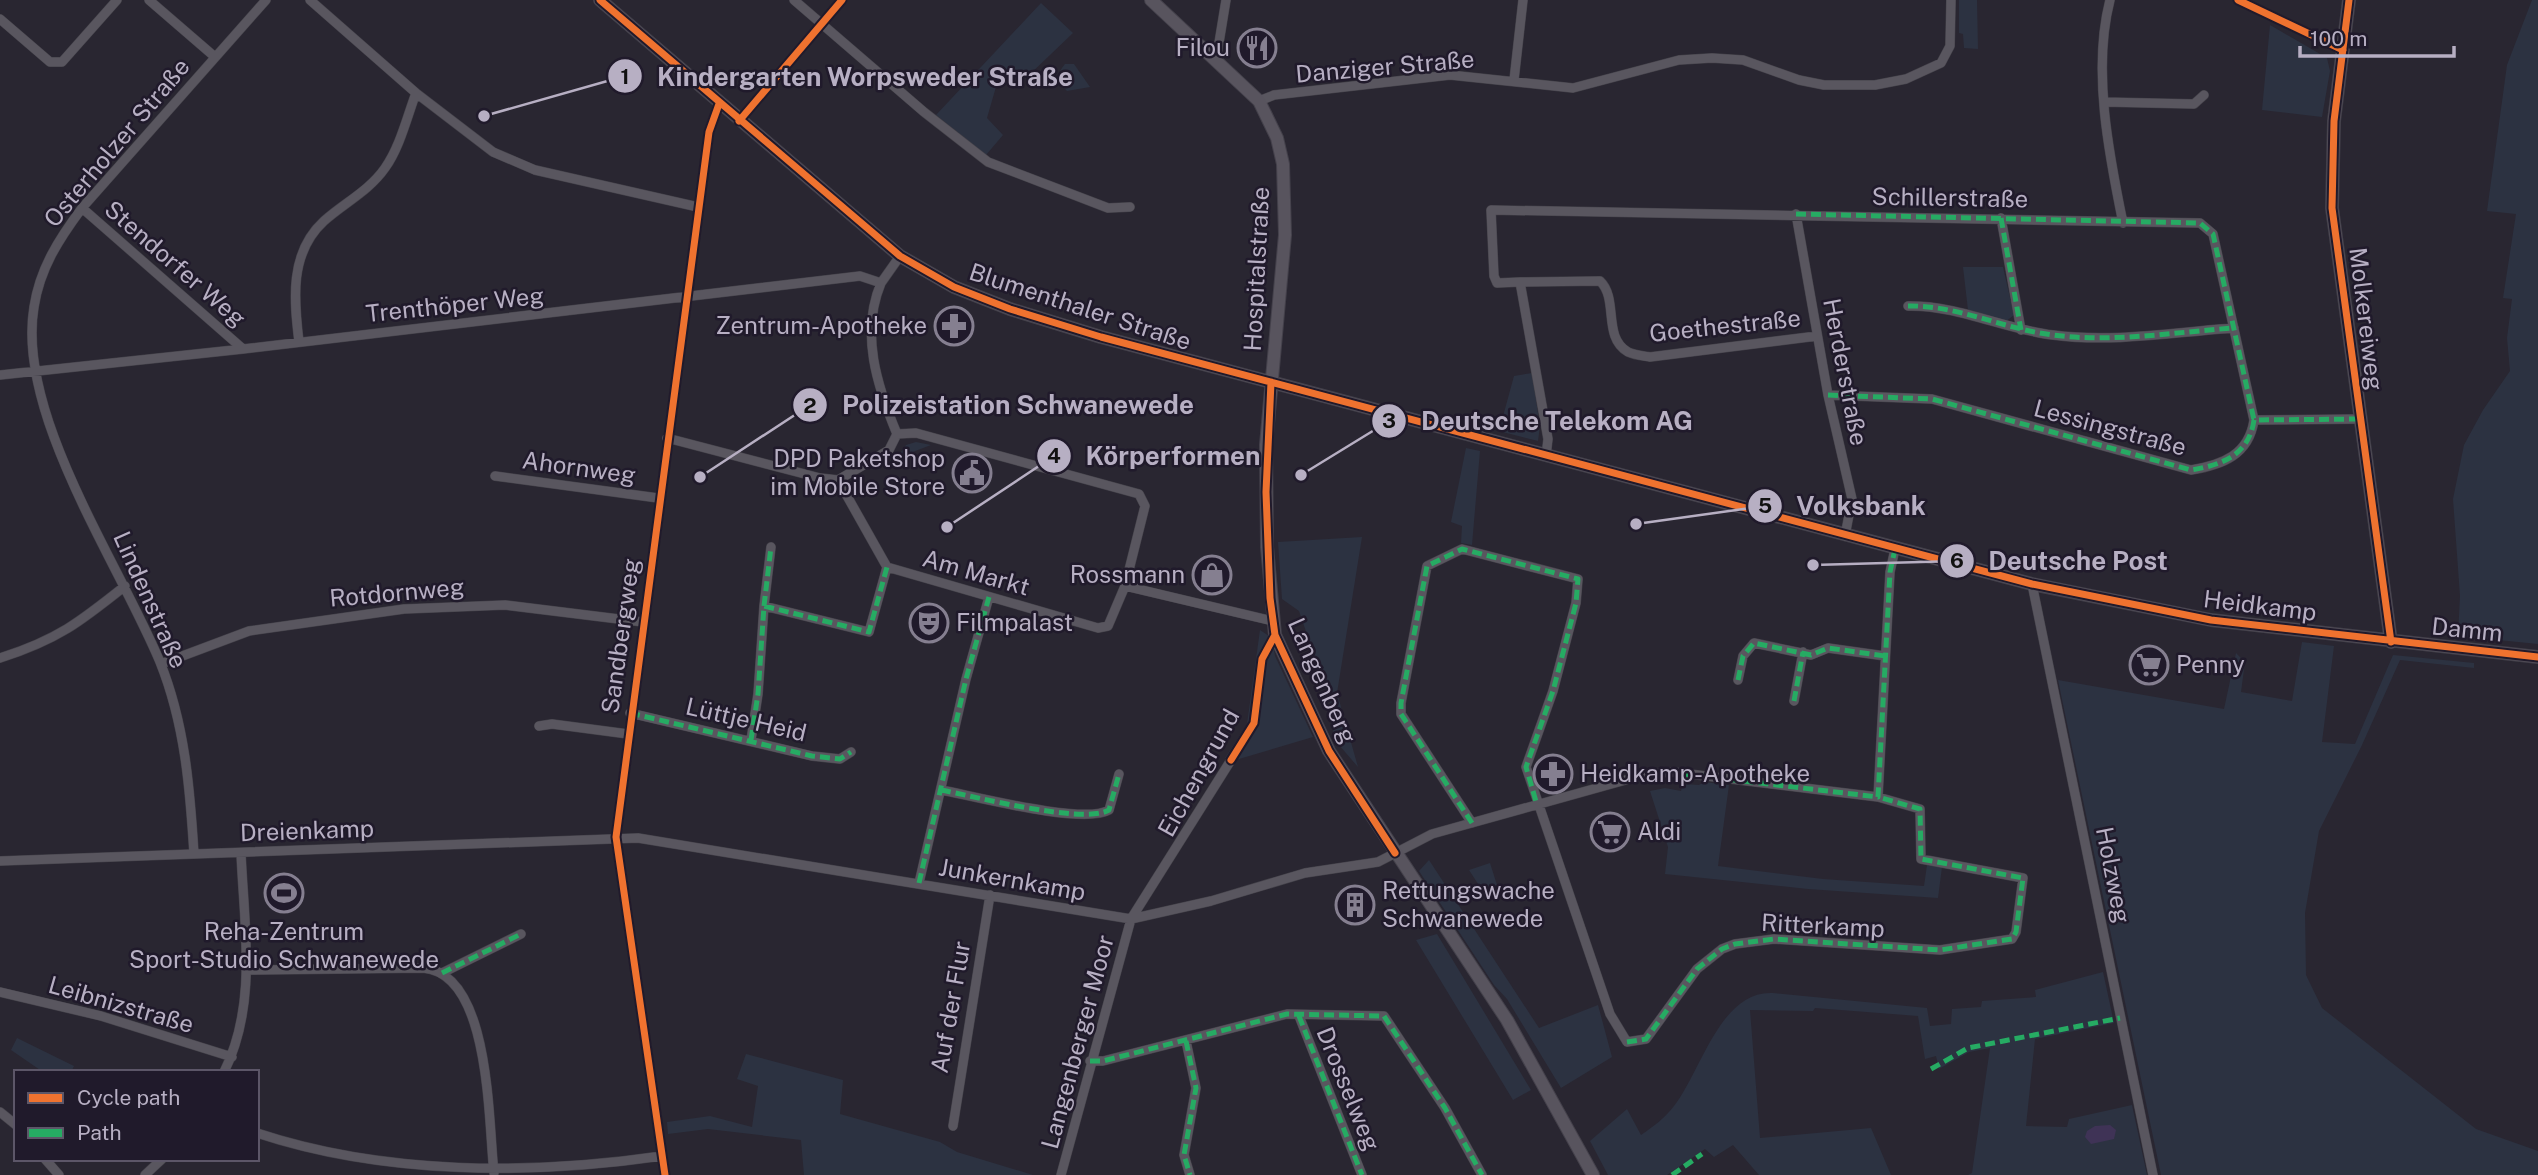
<svg xmlns="http://www.w3.org/2000/svg" width="2538" height="1175" viewBox="0 0 2538 1175" font-family="'Public Sans',sans-serif">
<style>
.green{fill:#2c3241}
.water{fill:#3f3356}
.lines{fill:none;stroke-linecap:round;stroke-linejoin:round}
.street-casing{stroke:#44424a;stroke-width:10}
.secondary-casing{stroke:#44414b;stroke-width:14}
.street{stroke:#59565f;stroke-width:9}
.secondary{stroke:#58545e;stroke-width:12}
.quiet{stroke:#26ab63;stroke-width:5;stroke-dasharray:10 5;stroke-linecap:butt}
.cycleway-casing{stroke:#201a2b;stroke-width:11}
.cycleway{stroke:#ef722f;stroke-width:7}
.labels{text-anchor:middle;stroke-width:5;stroke-linejoin:round;paint-order:stroke}
.poi-label{font-size:24px;fill:#b7afc3;stroke:#201a2b;text-anchor:start}
.street-label{font-size:24px;fill:#b7afc3;stroke:#201a2b}
.leader{fill:none;stroke:#b7afc3;stroke-width:2.5}
.callout-dot{fill:#b7afc3;stroke:#201a2b;stroke-width:2.5}
.mark-label{font-size:21px;text-anchor:middle;font-weight:bold;fill:#111}
.callout-label{font-size:26px;text-anchor:middle;font-weight:bold;fill:#b7afc3;stroke:#201a2b;stroke-width:5;stroke-linejoin:round;paint-order:stroke}
</style>
<rect width="100%" height="100%" fill="#292631"/>
<path class="green" d="M1959,0H1977L1978,49L1964,48L1963,34L1959,33Z
M2532,0H2538V644L2458,636L2460,596L2453,499L2464,445L2483,410L2510,371L2507,338L2512,299L2503,298L2516,214L2487,211L2507,65Z
M1041,3L1073,33L1027,77L1000,73L987,118L1003,135L986,155L936,115Z
M2270,25L2327,58L2330,71L2322,117L2262,110Z
M1065,64H1074L1090,87L1067,91C1057,82 1056,74 1065,64Z
M1963,267H2003L2014,315L2005,322L1968,310Z
M1532,373L1540,426L1538,441L1499,431L1514,376Z
M916,442L931,445L910,453L907,465H899L897,458L906,445Z
M1466,448L1480,451L1472,545L1461,543L1462,526L1451,522Z
M1362,537L1337,693L1358,767L1333,738L1334,713L1299,611L1282,599L1278,542Z
M1260,630L1272,638L1275,656L1313,737L1239,759L1225,758L1247,724Z
M2302,642L2334,646L2322,742L2355,744L2393,655L2474,663V668L2400,660L2362,745L2319,831L2305,913L2306,975L2322,1008L2476,1129L2538,1151V1175H2161L2058,680L2224,709L2236,653L2245,662L2241,692L2292,701Z
M1704,782L1729,785L1718,866L1823,879L1924,886L1927,865L1942,867L1938,898L1808,889L1665,874L1668,847L1650,791L1665,788L1681,791L1683,784L1699,785Z
M1429,860L1539,1028L1598,1005L1612,1057L1561,1088L1507,999L1494,985L1419,871Z
M1490,863L1497,885L1482,890L1469,870Z
M1437,934L1531,1090L1513,1100L1416,940Z
M2103,972L2114,1023L2035,1039L2026,1126L2067,1127L2069,1119L2132,1105L2147,1175H1968L1972,1173L1990,1048L1969,1052L1939,1069L1936,1056L1925,1059L1918,1016L1815,1008L1813,1011L1750,1010L1760,1138L1871,1128L1891,1175H1759L1733,1145L1714,1157L1705,1149L1667,1175H1608L1590,1141L1627,1109L1641,1135C1654,1126 1665,1118 1674,1106C1701,1072 1720,990 1773,993L1927,1008L1930,1026L1951,1024L1952,1009L1981,1007L1982,1001L2036,997L2035,990Z
M17,1038L74,1066L71,1072H43L11,1050Z
M746,1054L843,1080L840,1114L940,1142L957,1152L1033,1175H804L801,1140L708,1129L668,1134L667,1122L710,1116L752,1127L758,1086L737,1079Z"/>
<path class="water" d="M2110,1125L2116,1130L2114,1139L2091,1144L2085,1137L2087,1131L2095,1126Z"/>
<g class="lines">
<defs>
<path id="street" d="M149,0L215,57
M310,0L416,93L493,152L535,170L698,207
M794,0L924,112L988,162L1108,208L1130,207
M2110,0C2092,69 2109,155 2123,223
M2238,0L2343,50
M0,19L50,62H62L117,0
M1216,61L1226,0
M1514,80L1523,0
M1259,101L1274,95L1450,75L1573,88L1679,60L1712,58L1743,60L1799,80L1824,85H1875L1906,79L1941,63L1950,46L1951,0
M2104,102L2194,104L2204,95
M739,121L842,0
M82,208L243,349
M1796,214L1828,395L1852,499L1845,536
M2001,218L2021,330
M1520,282L1600,281C1619,299 1602,337 1628,352C1634,355 1644,356 1650,357L1817,336
M881,283C860,333 877,386 897,434
M1908,306C1958,305 2003,329 2053,335C2113,343 2175,332 2234,328
M299,342C294,300 289,253 324,221C344,203 369,191 385,168C400,147 407,117 416,93
M0,375L243,349L860,276L881,283L900,256
M1828,395L1932,399L2191,470C2222,465 2249,455 2254,420L2360,419
M667,438L820,478L838,480L889,450L897,434L916,433L1139,494L1145,506L1125,586L1273,621
M1546,456L1548,439L1520,282L1497,283L1494,276L1491,210L2200,223L2213,234L2254,420
M495,476L658,498
M838,480L887,567L1098,628L1108,626L1125,586
M2032,584L2153,1175
M764,606L771,547
M0,658C57,640 80,622 125,586
M161,664L249,631L404,609L505,605L643,622
M1738,680L1743,656L1754,643L1811,655L1828,648L1885,656
M1794,701L1803,652
M630,713L812,756L840,759L851,752
M539,726L552,724L628,734
M751,740L758,694L764,606L869,632L887,567
M941,790C973,796 1084,825 1109,810L1119,774
M1472,823L1401,714V703L1427,566L1462,549L1578,579L1576,603L1553,691L1526,767L1610,1014L1627,1042L1646,1039L1697,969L1722,949L1735,944L1774,939L1940,950L2012,939L2016,932L2023,878L1921,859L1920,809L1878,797
M194,854C190,789 185,724 160,662C119,563 16,414 34,307C40,268 59,239 82,208L266,0
M0,861L638,838L1131,919L1211,901L1305,873L1378,862L1432,834L1647,774L1673,772L1878,797L1890,572L1895,549
M919,883L966,679L989,597
M247,970L423,968C491,973 488,1121 494,1173
M442,973L521,934
M0,992L101,1016L232,1057
M1299,1016L1362,1175
M1186,1041L1196,1088L1184,1155L1190,1175
M1090,1061H1103L1287,1014L1384,1016L1445,1108L1482,1175
M224,1072C258,1004 244,926 241,853
M0,1112L16,1125
M953,1126L990,895
M257,1133C384,1175 531,1175 662,1156
M45,1159L59,1175
M145,1175L162,1159
M665,1175L616,837L709,132L719,104
M1061,1175L1131,919L1231,760"/>
<path id="secondary" d="M600,0L900,256L954,287L1010,309L1101,337L2032,584L2211,620L2538,657
M1151,0L1259,101L1277,138L1283,164L1285,235L1266,445L1267,547L1275,635L1329,751L1507,1020L1593,1175
M2349,0L2334,121L2332,208L2391,642"/>
</defs>
<use href="#street" class="street-casing"/>
<use href="#secondary" class="secondary-casing"/>
<use href="#street" class="street"/>
<use href="#secondary" class="secondary"/>
<path class="quiet" d="M1796,214L2200,223L2213,234L2254,420
M2001,218L2021,330
M1908,306C1958,305 2003,329 2053,335C2113,343 2175,332 2234,328
M1828,395L1932,399L2191,470C2222,465 2249,455 2254,420L2360,419
M764,606L771,547
M1738,680L1743,656L1754,643L1811,655L1828,648L1885,656
M1794,701L1803,652
M630,713L812,756L840,759L851,752
M751,740L758,694L764,606L869,632L887,567
M1684,774L1878,797L1890,572L1895,549
M941,790C973,796 1084,825 1109,810L1119,774
M1472,823L1401,714V703L1427,566L1462,549L1578,579L1576,603L1553,691L1526,767L1537,805
M919,883L966,679L989,597
M442,973L521,934
M1299,1016L1362,1175
M1186,1041L1196,1088L1184,1155L1190,1175
M1627,1042L1646,1039L1697,969L1722,949L1735,944L1774,939L1940,950L2012,939L2016,932L2023,878L1921,859L1920,809L1878,797
M1090,1061H1103L1287,1014L1384,1016L1445,1108L1482,1175
M1931,1069L1968,1048L2120,1018
M1672,1175L1702,1154"/>
<defs>
<path id="cycleway" d="M600,0L900,256L954,287L1010,309L1101,337L2032,584L2211,620L2538,657
M2238,0L2343,50
M2349,0L2334,121L2332,208L2391,642
M739,121L842,0
M1271,382L1266,492L1270,598L1275,635L1329,751L1395,853
M1231,760L1254,723L1262,659L1275,635
M665,1175L616,837L709,132L719,104"/>
</defs>
<use href="#cycleway" class="cycleway-casing"/>
<use href="#cycleway" class="cycleway"/>
</g>
<defs>
<symbol id="restaurant-ring" viewBox="-11 -11 22 22"><circle r="9.5" fill="#201a2b" stroke="#857f90" stroke-width="1.5"/><path d="M-5-6h1v4h1v-4h1v4h1v-4h1v5L-1.5 .5V6h-2V.5L-5-1ZM5-6V6H3V1.5H1.5Q1.5-4 5-6Z" fill="#857f90"/></symbol>
<symbol id="pharmacy-ring" viewBox="-11 -11 22 22"><circle r="9.5" fill="#201a2b" stroke="#857f90" stroke-width="1.5"/><path d="M-2-6h4v4h4v4h-4v4h-4v-4h-4v-4h4Z" fill="#857f90"/></symbol>
<symbol id="civic-ring" viewBox="-11 -11 22 22"><circle r="9.5" fill="#201a2b" stroke="#857f90" stroke-width="1.5"/><path d="M-.6-6.5H3V-4.5H.6V-3L4-1V1h2V6H-6V1h2V-1L-.6-3ZM-1.2 2.5V6h2.4V2.5Z" fill="#857f90"/></symbol>
<symbol id="shop-ring" viewBox="-11 -11 22 22"><circle r="9.5" fill="#201a2b" stroke="#857f90" stroke-width="1.5"/><path d="M-5-2.5h2.3a2.7 3.5 0 0 1 5.4 0H5L5.5 6h-11ZM-1.5-2.5h3a1.5 2.3 0 0 0-3 0Z" fill="#857f90"/></symbol>
<symbol id="theatre-ring" viewBox="-11 -11 22 22"><circle r="9.5" fill="#201a2b" stroke="#857f90" stroke-width="1.5"/><path d="M-5-5.5Q0-4 5-5.5V0Q5 5 0 6Q-5 5-5 0ZM-3.3-2.5H-1v1.5H-3.3ZM1-2.5H3.3v1.5H1ZM-2.8 1Q0 5.5 2.8 1Z" fill="#857f90"/></symbol>
<symbol id="supermarket-ring" viewBox="-11 -11 22 22"><circle r="9.5" fill="#201a2b" stroke="#857f90" stroke-width="1.5"/><path d="M-6-5.5h2.5l.6 2H6L4.5 2H-2.5L-4.4-4H-6ZM-1.5 3.2a1.3 1.3 0 1 0 .1 0ZM3 3.2a1.3 1.3 0 1 0 .1 0Z" fill="#857f90"/></symbol>
<symbol id="stadium-ring" viewBox="-11 -11 22 22"><circle r="9.5" fill="#201a2b" stroke="#857f90" stroke-width="1.5"/><path d="M0-5a6.5 5 0 1 0 0 10a6.5 5 0 1 0 0-10ZM-3.5-1.8h7v3.6h-7Z" fill="#857f90"/></symbol>
<symbol id="building-ring" viewBox="-11 -11 22 22"><circle r="9.5" fill="#201a2b" stroke="#857f90" stroke-width="1.5"/><path d="M-4-6H4V6H1V3H-1V6H-4ZM-2.5-4.3h1.7v1.8h-1.7ZM.8-4.3h1.7v1.8H.8ZM-2.5-1h1.7V.8h-1.7ZM.8-1h1.7V.8H.8Z" fill="#857f90"/></symbol>
</defs>
<g fill-rule="evenodd">
<use href="#restaurant-ring" x="1235" y="26" width="44" height="44"/>
<use href="#pharmacy-ring" x="932" y="304" width="44" height="44"/>
<use href="#civic-ring" x="950" y="451" width="44" height="44"/>
<use href="#shop-ring" x="1190" y="553" width="44" height="44"/>
<use href="#theatre-ring" x="907" y="601" width="44" height="44"/>
<use href="#supermarket-ring" x="2127" y="643" width="44" height="44"/>
<use href="#pharmacy-ring" x="1531" y="752" width="44" height="44"/>
<use href="#supermarket-ring" x="1588" y="810" width="44" height="44"/>
<use href="#stadium-ring" x="262" y="871" width="44" height="44"/>
<use href="#building-ring" x="1333" y="883" width="44" height="44"/>
</g>
<g class="labels">
<g class="poi-label">
<text x="1230" y="56" text-anchor="end">Filou</text>
<text x="927" y="334" text-anchor="end">Zentrum-Apotheke</text>
<text x="945" y="467" text-anchor="end">DPD Paketshop<tspan x="945" dy="28">im Mobile Store</tspan></text>
<text x="1185" y="583" text-anchor="end">Rossmann</text>
<text x="956" y="631">Filmpalast</text>
<text x="2176" y="673">Penny</text>
<text x="1580" y="782">Heidkamp-Apotheke</text>
<text x="1637" y="840">Aldi</text>
<text x="1382" y="899">Rettungswache<tspan x="1382" dy="28">Schwanewede</tspan></text>
<text x="284" y="940" text-anchor="middle">Reha-Zentrum<tspan x="284" dy="28">Sport-Studio Schwanewede</tspan></text>
</g>
<g class="street-label">
<text transform="translate(1385 67) rotate(-5)" y="8">Danziger Straße</text>
<text transform="translate(117 143) rotate(-50)" y="8">Osterholzer Straße</text>
<text transform="translate(1950 198) rotate(1)" y="8">Schillerstraße</text>
<text transform="translate(175 264) rotate(41)" y="8">Stendorfer Weg</text>
<text transform="translate(1257 269) rotate(-87)" y="8">Hospitalstraße</text>
<text transform="translate(455 305) rotate(-6)" y="8">Trenthöper Weg</text>
<text transform="translate(1080 307) rotate(18)" y="8">Blumenthaler Straße</text>
<text transform="translate(2366 319) rotate(83)" y="8">Molkereiweg</text>
<text transform="translate(1725 326) rotate(-6)" y="8">Goethestraße</text>
<text transform="translate(1845 372) rotate(79)" y="8">Herderstraße</text>
<text transform="translate(2110 428) rotate(15)" y="8">Lessingstraße</text>
<text transform="translate(579 468) rotate(8)" y="8">Ahornweg</text>
<text transform="translate(976 573) rotate(16)" y="8">Am Markt</text>
<text transform="translate(397 593) rotate(-5)" y="8">Rotdornweg</text>
<text transform="translate(150 600) rotate(66)" y="8">Lindenstraße</text>
<text transform="translate(2260 606) rotate(7)" y="8">Heidkamp</text>
<text transform="translate(2467 630) rotate(6)" y="8">Damm</text>
<text transform="translate(621 636) rotate(-82)" y="8">Sandbergweg</text>
<text transform="translate(1322 681) rotate(66)" y="8">Langenberg</text>
<text transform="translate(746 720) rotate(13)" y="8">Lüttje Heid</text>
<text transform="translate(1199 773) rotate(-61)" y="8">Eichengrund</text>
<text transform="translate(307 831) rotate(-2)" y="8">Dreienkamp</text>
<text transform="translate(2113 875) rotate(79)" y="8">Holzweg</text>
<text transform="translate(1012 880) rotate(10)" y="8">Junkernkamp</text>
<text transform="translate(1823 926) rotate(3)" y="8">Ritterkamp</text>
<text transform="translate(121 1005) rotate(16)" y="8">Leibnizstraße</text>
<text transform="translate(951 1007) rotate(-80)" y="8">Auf der Flur</text>
<text transform="translate(1078 1042) rotate(-75)" y="8">Langenberger Moor</text>
<text transform="translate(1348 1089) rotate(68)" y="8">Drosselweg</text>
</g>
</g>
<path class="leader" d="M484 116L625 76M700 477L810 405M1301 475L1389 421M947 527L1054 456M1636 524L1765 506M1813 565L1957 561"/>
<g class="callout-dot">
<circle cx="484" cy="116" r="7"/>
<circle cx="700" cy="477" r="7"/>
<circle cx="1301" cy="475" r="7"/>
<circle cx="947" cy="527" r="7"/>
<circle cx="1636" cy="524" r="7"/>
<circle cx="1813" cy="565" r="7"/>
<circle cx="625" cy="76" r="18"/>
<circle cx="810" cy="405" r="18"/>
<circle cx="1389" cy="421" r="18"/>
<circle cx="1054" cy="456" r="18"/>
<circle cx="1765" cy="506" r="18"/>
<circle cx="1957" cy="561" r="18"/>
</g>
<g class="mark-label">
<text x="625" y="84">1</text>
<text x="810" y="413">2</text>
<text x="1389" y="428">3</text>
<text x="1054" y="463">4</text>
<text x="1765" y="513">5</text>
<text x="1957" y="568">6</text>
</g>
<g class="callout-label">
<text x="865" y="86">Kindergarten Worpsweder Straße</text>
<text x="1018" y="414">Polizeistation Schwanewede</text>
<text x="1557" y="430">Deutsche Telekom AG</text>
<text x="1173" y="465">Körperformen</text>
<text x="1861" y="515">Volksbank</text>
<text x="2078" y="570">Deutsche Post</text>
</g>
<rect x="14" y="1070" width="245" height="91" fill="#201a2b" stroke="#5c5668" stroke-width="2"/>
<rect x="28" y="1093" width="35" height="10" fill="#ef722f" stroke="#5c5668" stroke-width="2"/>
<text x="77" y="1105" font-size="21" fill="#b7afc3">Cycle path</text>
<rect x="28" y="1128" width="35" height="10" fill="#26ab63" stroke="#5c5668" stroke-width="2"/>
<text x="77" y="1140" font-size="21" fill="#b7afc3">Path</text>
<path d="M2300 46v10h154v-10" fill="none" stroke="#b7afc3" stroke-width="3.5"/>
<text x="2310" y="46" font-size="21" fill="#b7afc3" stroke="#201a2b" stroke-width="5" paint-order="stroke">100 m</text>
</svg>
